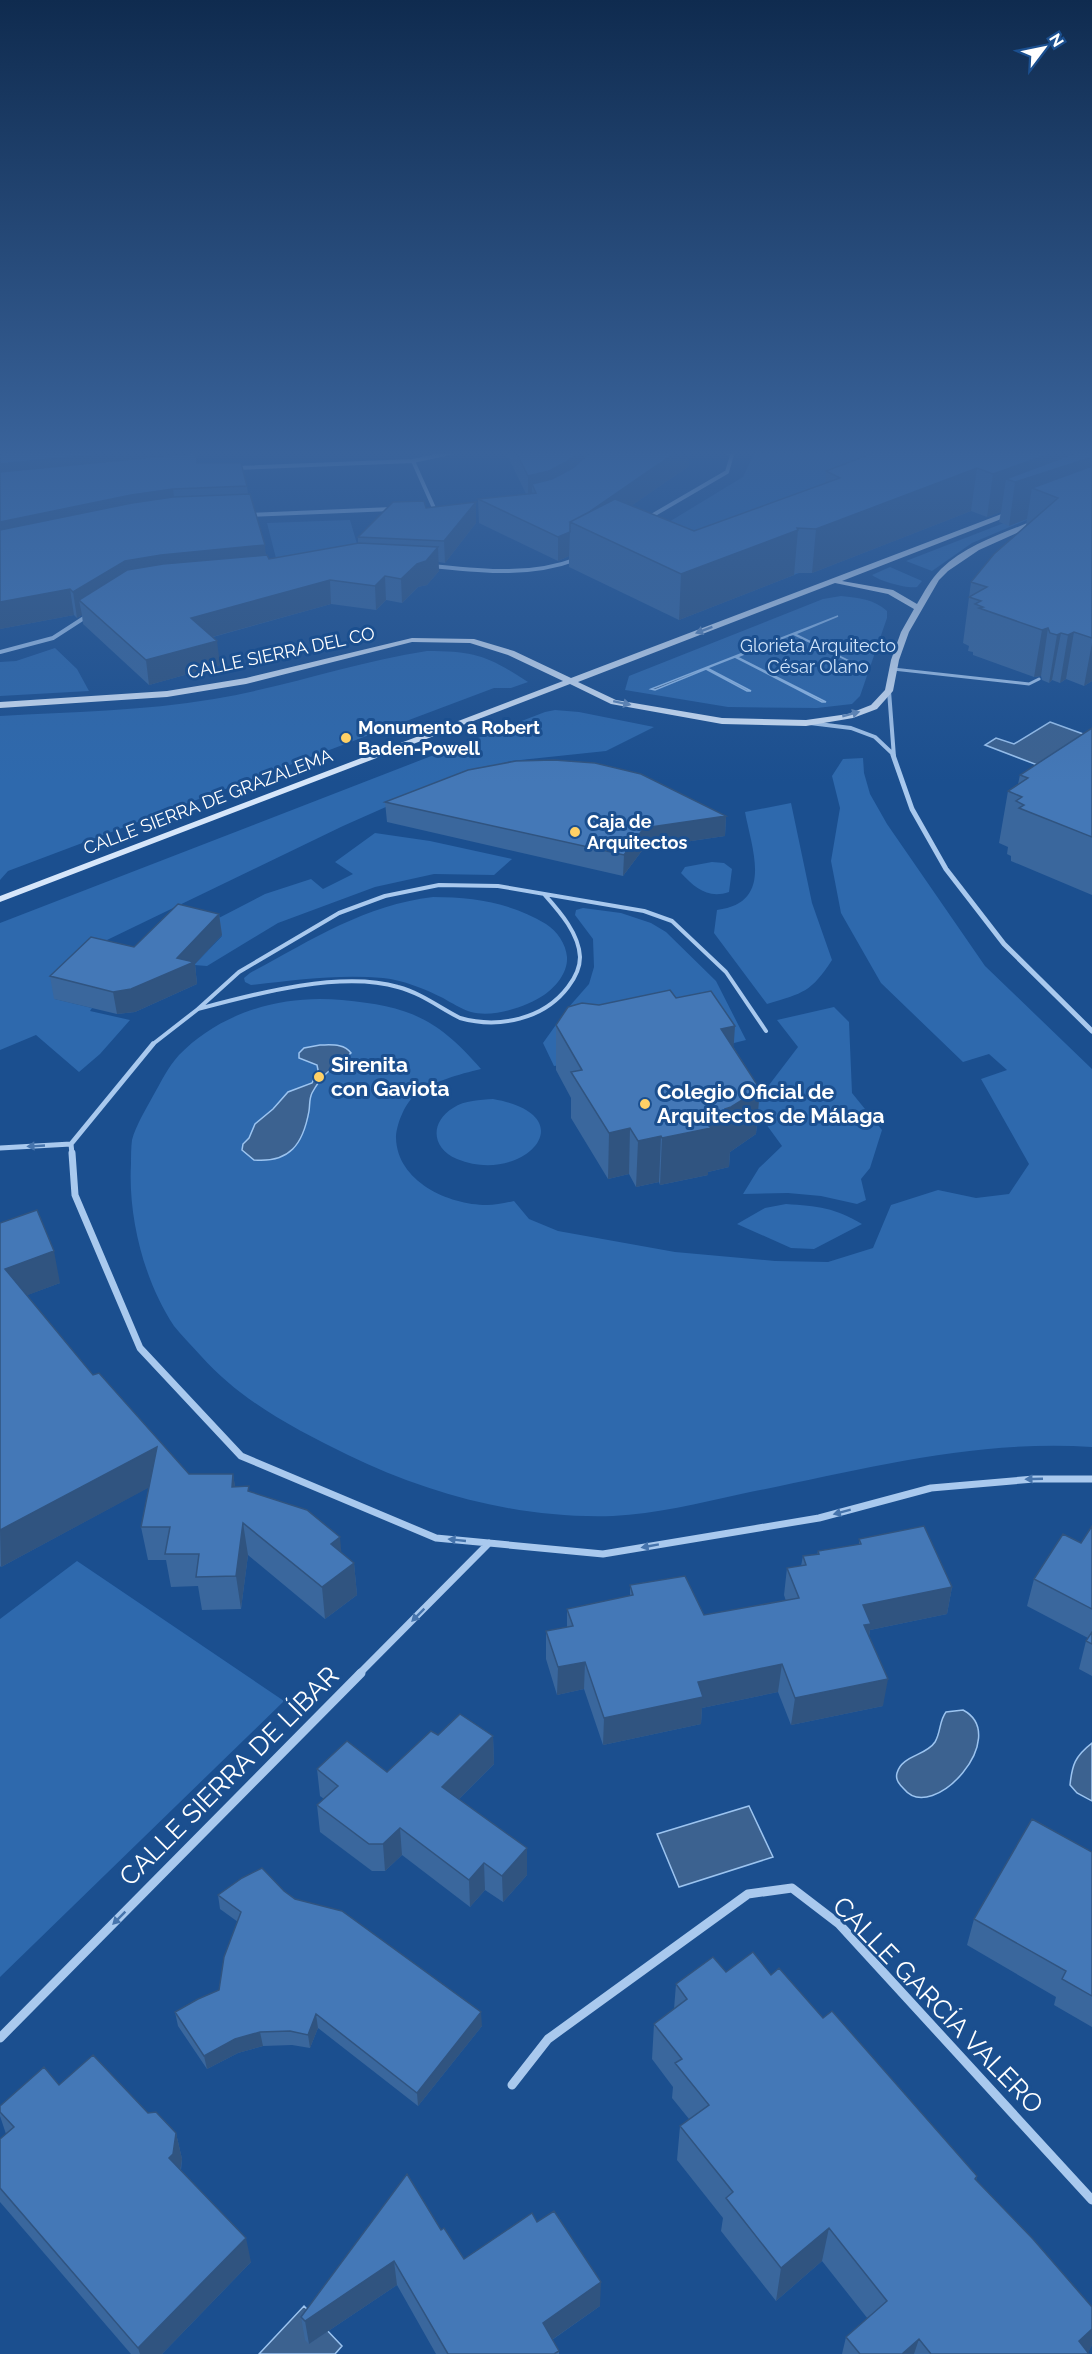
<svg xmlns="http://www.w3.org/2000/svg" width="1092" height="2354" viewBox="0 0 1092 2354" font-family="Raleway,sans-serif">
<style>
.green{fill:#2e69ad}
.water{fill:#3c6290;stroke:#9cc4f0;stroke-width:1.5}
.lines{fill:none;stroke-linecap:round;stroke-linejoin:round}
.lane-far1{stroke:#a9c9ee;stroke-width:3}
.lane{stroke:#a9c9ee;stroke-width:4}
.street-far3{stroke:#a9c9ee;stroke-width:4}
.street-far2{stroke:#a9c9ee;stroke-width:5}
.street-far1{stroke:#a9c9ee;stroke-width:7}
.street{stroke:#a9c9ee;stroke-width:9}
.secondary{fill:#d6e6fa;fill-rule:evenodd}
.wall{fill:#3a679d}
.shaded-wall{fill:#305480}
.building{fill:#4478b7;stroke:#305480;stroke-width:1.5}
.oneway{fill:#668bba}
.oneway2{fill:#4674ac}
.poi-dot{fill:#ffd166;stroke:#1b4f8f;stroke-width:2}
.labels{text-anchor:middle;stroke-width:6;stroke-linejoin:round;paint-order:stroke}
.far-park-label{font-size:18px;fill:#cfe3fa;stroke:#1b4f8f}
.far-street-label{font-size:18px;fill:#fff;stroke:#1b4f8f}
.far-poi-label{font-size:18px;font-weight:bold;fill:#fff;stroke:#1b4f8f;text-anchor:start}
.poi-label{font-size:21px;font-weight:bold;fill:#fff;stroke:#1b4f8f;text-anchor:start}
.near-street-label{font-size:26px;fill:#fff;stroke:#1b4f8f}
</style>
<rect width="100%" height="100%" fill="#1b4f8f"/>
<path class="green" d="M755,452H996L787,568L799,573L775,582L626,548L743,477Z
M1048,506L1055,508L972,543L932,571L906,561Z
M350,520L360,554L278,566L267,523Z
M890,567L922,581L917,587C908,589 879,581 872,575Z
M841,596C859,598 874,599 887,611V618L860,696L852,704L817,708L728,707L625,690L629,676L823,599Z
M55,648L77,669L89,691L0,696V662L16,661Z
M427,651C475,651 488,656 528,682L511,688H494L8,871L0,880V716C71,712 143,711 214,699C286,687 355,662 427,651Z
M555,710L579,712L654,727L606,751L511,761L440,783L343,826L78,954L55,999L92,1008L90,1011L130,1020L100,1054L79,1072L36,1035L0,1050V923L545,712Z
M863,758L864,773L870,794L887,824L985,966L1092,1069V1447C972,1439 857,1471 741,1494C699,1503 656,1514 613,1516C522,1519 430,1495 348,1455C295,1429 241,1401 201,1356C192,1346 182,1336 174,1326C144,1281 128,1217 131,1164C131,1157 131,1147 132,1140C136,1125 146,1109 153,1096C161,1082 168,1067 179,1055C221,1012 283,994 342,1000C408,1006 437,1018 481,1069C460,1074 430,1082 414,1096C404,1105 396,1126 396,1138C397,1181 448,1205 487,1205C495,1205 505,1203 514,1201L529,1219L558,1231L675,1252L775,1261L828,1262L873,1248L891,1205L938,1190L976,1198L1009,1194L1029,1164L981,1079L1007,1070L989,1054L963,1062L881,983L841,913L831,861L840,808L832,776L843,759Z
M791,803L812,903L832,960C811,992 804,993 767,1004L714,933L717,910C774,903 752,850 745,812Z
M375,833L430,841L512,859L494,875L434,874L375,887L278,923L207,966L194,965L222,936L213,921L265,894L311,879L323,889L353,874L335,862Z
M712,862L724,863L732,869L729,892C708,899 695,888 681,873L685,867Z
M433,897C474,897 511,903 546,924C557,931 566,944 567,957C568,972 556,987 544,995C526,1007 493,1018 471,1012C461,1009 452,1003 443,998C425,989 403,980 383,978C339,974 295,980 251,985L245,982L244,978L250,973C310,941 364,905 433,897Z
M583,908L621,913L651,923L666,932L716,981L746,1040L726,1045L554,1066L543,1043L568,1008L589,984L594,967L593,939L575,915L576,910Z
M834,1007L849,1022L852,1093L882,1130L870,1168L861,1179L866,1200L857,1204L821,1196L788,1193L743,1194L759,1168L782,1146L753,1106L798,1047L777,1020Z
M493,1099C589,1116 522,1186 457,1159C431,1148 430,1122 453,1108C465,1100 480,1100 493,1099Z
M786,1204C817,1206 836,1208 862,1224L814,1249L791,1248L737,1224L765,1208Z
M77,1561L284,1701L0,1977V1619Z"/>
<path class="water" d="M838,616L795,634L853,663L793,634L737,657L826,702H822L735,657L707,668L751,691H747L706,669L655,690L651,689Z
M1050,722L1086,735L1040,766L985,745L996,738L1014,744Z
M320,1045C331,1045 344,1043 351,1053C334,1068 324,1071 312,1093C309,1099 310,1105 309,1111C303,1144 290,1163 254,1160L242,1150L243,1144L249,1138L255,1124L273,1109L288,1092L312,1083L318,1070L317,1065L299,1058V1053L304,1048Z
M963,1710C1012,1736 933,1825 904,1789C900,1785 895,1780 897,1773C902,1755 926,1756 935,1742C941,1732 939,1721 946,1712Z
M1092,1743V1801L1077,1793L1070,1785C1072,1765 1075,1756 1092,1743Z
M749,1806L773,1857L679,1887L657,1834Z
M304,2306L342,2346L335,2354H259Z"/>
<g class="lines">
<path class="lane-far1" d="M893,669L1029,684L1039,679"/>
<path class="lane" d="M544,894C559,911 579,933 580,957C580,968 575,978 568,987C544,1019 499,1029 460,1018C440,1008 421,993 398,987C341,970 254,994 198,1009L239,972L339,913L385,896L439,885L498,886L644,911L672,921L726,972L766,1031
M153,1044L198,1009"/>
<path class="street-far3" d="M236,468L413,461
M434,508L413,461L454,452
M249,515L392,509
M648,518L727,472L732,455L725,452
M433,566C482,571 530,577 577,559
M0,652L53,638L87,616
M889,691L894,757
M810,723L851,728L875,737L893,754"/>
<path class="street-far2" d="M893,755L912,809L946,869L1004,944L1092,1031
M71,1144L72,1154
M0,1148L71,1144L153,1044"/>
<path class="street-far1" d="M72,1153L75,1195L140,1348L241,1456L436,1538L603,1554L819,1518L931,1488L1034,1479H1092
M359,1674L489,1543"/>
<path class="street" d="M0,2038L361,1673
M512,2085L548,2039L748,1894L792,1888L839,1924L1092,2200"/>
<path class="secondary" d="M1012,510L1019,512L842,581L893,590L917,604C924,592 931,579 941,569C967,544 1005,533 1037,519L1044,521L979,550L948,571L939,580L909,632L899,660L893,691L877,709L853,718L806,726L722,724L611,704L570,684L0,902V896L563,681L508,655L470,643L412,642L246,684L167,697L0,708V702L167,691L246,678L412,638L474,639L514,651L571,678ZM835,583L888,594L914,609L901,632L891,660L885,690L871,705L848,714L806,720L722,718L616,700L578,682Z"/>
</g>
<path class="wall" d="M0,452H195L197,463L247,486L248,494L266,555L269,559L358,543V537L426,508L476,502V523L445,563L438,562L439,571L427,585L418,587L402,603L386,600L376,610L331,604L213,637L220,665L149,685L83,624L82,615L77,618L74,615L0,629Z
M506,452H689V466L631,506L694,531L825,484L826,471L876,452H1092V681L1084,686L1066,679L1060,683L1052,680L1049,683L1042,680L1041,676L1034,677L973,655V652L968,651L969,646L963,643L971,582L1026,525L1027,519L1009,526L999,522L1001,512L987,517L971,511L812,573H795L794,575L679,620L569,567V556L558,561L479,523L478,499L526,494Z
M1092,728V895L1011,861V856L1007,854L1008,847L999,843L1008,791L1018,784L1020,775Z
M385,802L726,816L725,836L644,848L623,876L387,822Z
M219,914L222,935L195,964L197,984L135,1012L117,1014L54,999L50,976L134,947Z
M676,998L734,1048L760,1089L756,1134L730,1152L729,1167L708,1172V1175L660,1185L659,1182L636,1187L629,1174L608,1179L571,1118V1098L556,1070V1025L599,1005Z
M0,1223L60,1283L27,1295L93,1375L189,1474H233L235,1487L249,1492L342,1553L354,1563L357,1595L325,1619L248,1555L241,1609L202,1610L198,1586L171,1587L166,1560H148L141,1527L149,1487L1,1567L0,1566Z
M1092,1526V1676L1079,1669L1086,1641L1088,1638L1027,1606L1034,1579L1081,1543Z
M859,1539L952,1587L947,1614L870,1630L869,1636L883,1706L791,1725L778,1692L702,1708L701,1724L603,1745L584,1689L557,1695L546,1659V1631L567,1627V1609L630,1596V1585L704,1615L786,1601L784,1595L787,1568L801,1566L803,1556L817,1555L818,1551L859,1545Z
M438,1735L493,1736L494,1764L459,1799L527,1848V1875L503,1902L485,1890L470,1907L402,1855L385,1871H372L320,1832L317,1805L324,1799L320,1796L317,1769L387,1772Z
M1092,1852V2027L1054,2005L1056,1997L967,1945L974,1919Z
M284,1891L482,2026L418,2106L318,2028L310,2048L292,2045L263,2046L238,2053L207,2069L178,2026L175,2012L219,1990L238,1922L220,1909L218,1895Z
M726,1972L771,1975L823,2018L977,2176L976,2180L1092,2307V2345L1088,2352L1089,2354H842L846,2337L868,2319L822,2261L776,2301L721,2231L723,2218L677,2160L680,2126L689,2119L672,2098L673,2087L652,2059L654,2024L674,2009L676,1984Z
M59,2085L148,2113L176,2133L182,2159L181,2170L251,2262L162,2354H131L0,2202V2139L6,2134L0,2116V2106Z
M441,2230L464,2259L600,2306L552,2340L559,2351V2354H436L397,2285L309,2344L305,2340L301,2317Z"/>
<path class="shaded-wall" d="M121,452H195L197,468L0,488V464Z
M578,452H601L536,493L532,484V499L528,500V476Z
M676,452H689V466L605,524L592,510Z
M1054,452H1076L1074,462L1092,452V494L1058,498L1032,488L1027,519L1009,526L1015,482L1006,479L1001,512L987,517L993,474Z
M977,468L971,511L812,573L816,529Z
M173,489L176,513L0,548V522L131,495Z
M476,502V523L445,563L444,541Z
M798,530L794,575L679,620L681,574Z
M570,532L569,556L558,561V537Z
M265,545L267,570L79,600L82,615L77,618L73,592L125,561L161,555Z
M438,547L439,571L427,585L418,587L402,603L401,579L417,564Z
M385,576L386,600L376,610L375,586Z
M330,580L331,604L194,642L191,618Z
M70,589L74,615L0,629V602Z
M1048,628L1041,676L1034,677L1042,630Z
M1074,632L1066,679L1060,683L1068,635Z
M1061,633L1052,680L1049,683L1057,635Z
M217,641L220,665L149,685L146,660Z
M1092,643V681L1084,686Z
M726,816L725,836L644,848L623,876L624,855L644,828Z
M219,914L222,935L195,964L197,984L135,1012L117,1014L113,992L177,958Z
M735,1026L732,1071L721,1029Z
M760,1089L756,1134L730,1152L729,1167L708,1172V1175L660,1185L662,1138L709,1126L725,1109Z
M630,1128L629,1174L608,1179L609,1133Z
M661,1136L659,1182L636,1187L638,1141Z
M54,1251L60,1283L12,1301L5,1269Z
M157,1447L163,1480L1,1567L0,1530Z
M233,1474L238,1506L232,1487Z
M243,1523L248,1555L241,1609L236,1576Z
M340,1537L343,1569L331,1544Z
M354,1563L357,1595L325,1619L322,1587Z
M952,1587L947,1614L870,1630L866,1651L863,1605Z
M585,1662L584,1689L557,1695L558,1667Z
M782,1664L778,1692L702,1708L701,1724L603,1745L604,1718L698,1682Z
M888,1679L883,1706L791,1725L795,1698Z
M493,1736L494,1764L444,1814L442,1787Z
M400,1828L402,1855L385,1871L383,1844Z
M527,1848V1875L503,1902L502,1876Z
M484,1863L485,1890L470,1907L469,1880Z
M481,2012L482,2026L418,2106L417,2093Z
M316,2014L318,2028L310,2048L308,2035Z
M260,2032L263,2046L238,2053L207,2069L204,2056L235,2039Z
M176,2133L182,2159L179,2179L169,2158Z
M829,2228L822,2261L776,2301L781,2268Z
M246,2238L251,2262L162,2354H140L138,2348Z
M394,2261L397,2285L309,2344L305,2321Z
M601,2282L600,2306L543,2346V2323Z
M1092,2329V2345L1089,2351L1086,2354L1079,2341Z
M919,2339L914,2354H902Z"/>
<path class="building" d="M0,452H121L0,464Z
M516,452H578L568,461L549,471L528,476Z
M591,452H676L592,510H593L570,522V532L558,537L478,499L536,493L532,484L552,479L573,468Z
M876,452H1054L993,474L977,468L816,529L797,528L798,530L681,574L570,522L615,499L694,531L840,478L826,471Z
M1078,452H1092V457L1015,482L1006,479Z
M196,453L197,463H241L247,486L173,489L131,495L0,522V472Z
M1092,466V638L1074,632L1068,635L1061,633L1057,635L1050,633L1048,628L1042,630L979,608L983,607L975,604L981,601L969,597L987,587L971,582L994,554L1058,498L1032,488Z
M250,494L265,545L161,555L125,561L73,592L70,589L0,602V530L132,503L173,497Z
M424,501L426,508L476,502L444,541L358,537L393,502Z
M359,543L438,547L426,561L417,564L401,579L385,576L375,586L330,580L191,618L217,641L146,660L79,600L127,570L163,564L267,555L269,559Z
M1092,728V837L1019,808L1024,805L1016,801L1022,797L1008,791L1028,778L1020,775Z
M554,760L595,763L641,774L726,816L644,828L624,855L385,802L468,770L516,761Z
M178,904L219,914L177,958L194,962L131,989L113,992L50,976L91,937L134,947Z
M670,990L676,998L711,991L735,1026L721,1029L760,1089L731,1107L725,1109L732,1121L709,1126L711,1128L662,1138L661,1136L638,1141L630,1128L609,1133L571,1072L582,1070L556,1025L568,1007L582,1003L599,1005Z
M37,1210L54,1251L5,1269L93,1375L99,1373L189,1474H233L232,1487L249,1486L248,1491L307,1510L340,1537L331,1544L354,1563L322,1587L243,1523L236,1576L196,1577L199,1554H165L170,1527H141L157,1447L0,1530V1223Z
M924,1526L952,1587L863,1605L871,1624L864,1625L888,1679L795,1698L782,1664L698,1682L703,1697L604,1718L585,1662L558,1667L546,1631L573,1626L567,1609L633,1595L630,1585L685,1576L704,1615L799,1598L787,1568L806,1565L803,1556L819,1554L818,1551L861,1544L859,1539Z
M1092,1526V1609L1034,1579L1063,1534L1081,1543Z
M1092,1632V1644L1086,1641Z
M460,1714L493,1736L442,1787L527,1848L502,1876L484,1863L469,1880L400,1828L383,1844H369L317,1805L338,1786L317,1769L347,1741L387,1772L431,1731L438,1735Z
M1032,1819L1092,1852V1996L1062,1979L1066,1971L974,1919Z
M262,1868L284,1891L295,1899L342,1911L481,2012L417,2093L316,2014L308,2035L290,2031L260,2032L235,2039L204,2056L175,2012L198,1999L219,1990L224,1957L241,1912L218,1895L242,1878Z
M753,1952L771,1975L779,1968L823,2018L832,2011L977,2176L975,2179L1033,2239L1092,2307V2329L1079,2341L1089,2354H931L919,2339L902,2354H860L846,2337L887,2301L829,2228L781,2268L726,2198L733,2192L680,2126L709,2105L675,2063L682,2059L654,2024L687,1999L676,1984L713,1957L726,1972Z
M93,2055L148,2113L156,2112L176,2133L173,2154L169,2158L246,2238L138,2348L0,2188V2139L14,2127L0,2112V2106L44,2067L59,2085Z
M407,2174L441,2230L444,2228L464,2259L532,2213L537,2222L554,2211L601,2282L543,2323L559,2351L554,2354H448L394,2261L305,2321L301,2317Z"/>
<defs><path id="oneway-solid" d="M-6-.8H1V-3.2L6.5 0L1 3.2V.8H-6Z" transform="scale(1.5)"/></defs>
<g class="oneway">
<use href="#oneway-solid" transform="translate(704 630) rotate(159)"/>
<use href="#oneway-solid" transform="translate(622 703) rotate(12)"/>
<use href="#oneway-solid" transform="translate(851 714) rotate(-15)"/>
</g>
<g class="oneway2">
<use href="#oneway-solid" transform="translate(36 1146) rotate(177)"/>
<use href="#oneway-solid" transform="translate(1034 1479) rotate(178)"/>
<use href="#oneway-solid" transform="translate(842 1512) rotate(165)"/>
<use href="#oneway-solid" transform="translate(457 1540) rotate(-174)"/>
<use href="#oneway-solid" transform="translate(650 1546) rotate(170)"/>
<use href="#oneway-solid" transform="translate(418 1615) rotate(135)"/>
<use href="#oneway-solid" transform="translate(119 1918) rotate(135)"/>
</g>
<linearGradient id="sky" x2="0" y2="1"><stop stop-color="#0f2b4f"/><stop offset="0.58" stop-color="#39639b"/><stop offset="1" stop-color="#39639b" stop-opacity="0"/></linearGradient>
<rect width="1092" height="782" fill="url(#sky)"/>
<g class="poi-dot">
<circle cx="346" cy="738" r="6"/>
<circle cx="575" cy="832" r="6"/>
<circle cx="319" cy="1077" r="6"/>
<circle cx="645" cy="1104" r="6"/>
</g>
<g class="labels">
<g class="far-park-label">
<text x="818" y="652">Glorieta Arquitecto<tspan x="818" dy="21">César Olano</tspan></text>
</g>
<g class="far-street-label">
<text transform="translate(281 653) rotate(-12)" y="6">CALLE SIERRA DEL CO</text>
<text transform="translate(208 802) rotate(-21)" y="6">CALLE SIERRA DE GRAZALEMA</text>
</g>
<g class="far-poi-label">
<text x="358" y="734">Monumento a Robert<tspan x="358" dy="21">Baden-Powell</tspan></text>
<text x="587" y="828">Caja de<tspan x="587" dy="21">Arquitectos</tspan></text>
</g>
<g class="poi-label">
<text x="331" y="1072">Sirenita<tspan x="331" dy="24">con Gaviota</tspan></text>
<text x="657" y="1099">Colegio Oficial de<tspan x="657" dy="24">Arquitectos de Málaga</tspan></text>
</g>
<g class="near-street-label">
<text transform="translate(229 1776) rotate(-45)" y="9">CALLE SIERRA DE LÍBAR</text>
<text transform="translate(938 2005) rotate(46)" y="9">CALLE GARCÍA VALERO</text>
</g>
</g>
<g transform="translate(1044 48) rotate(58)" stroke="#1b4f8f" stroke-width="4.5" paint-order="stroke">
<path d="M0-4.5L10 22L0 15L-10 22Z" fill="#ffffff"/>
<text y="-9" font-size="16" font-weight="bold" text-anchor="middle" fill="#ffffff">N</text>
</g>
</svg>
